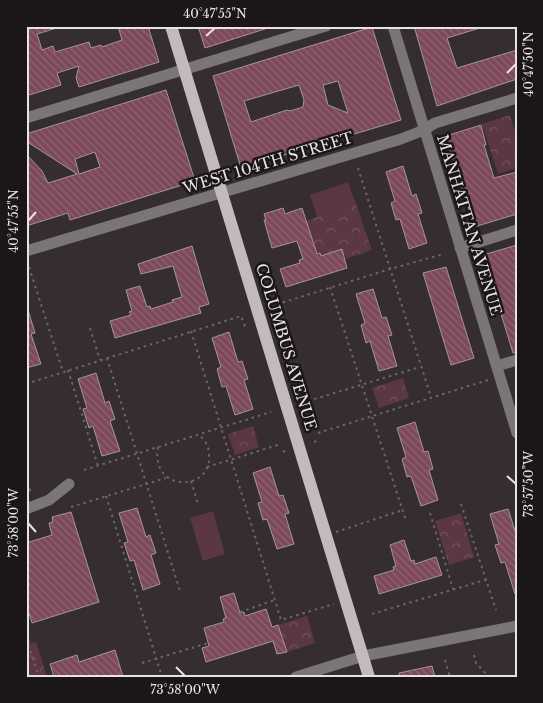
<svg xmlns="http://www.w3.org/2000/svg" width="543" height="703" viewBox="0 0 543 703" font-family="'Libre Baskerville',serif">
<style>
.grass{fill:#5b3643}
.park{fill:url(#park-crowns)}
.building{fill:url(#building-back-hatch);stroke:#a1969a;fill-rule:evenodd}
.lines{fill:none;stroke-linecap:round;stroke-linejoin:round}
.path{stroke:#6d6568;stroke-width:2;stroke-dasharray:2.5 4;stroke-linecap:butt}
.minor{stroke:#7a7576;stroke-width:11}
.major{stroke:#c3babd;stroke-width:12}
.ticks{fill:none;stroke:#e8e2e4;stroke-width:2}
.labels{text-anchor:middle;stroke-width:5;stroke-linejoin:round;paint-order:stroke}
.street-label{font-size:15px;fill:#e8e2e4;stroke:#1b1718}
.neatline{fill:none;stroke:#e8e2e4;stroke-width:2}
.ticks-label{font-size:12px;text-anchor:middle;fill:#e8e2e4}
</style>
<defs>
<pattern id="park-crowns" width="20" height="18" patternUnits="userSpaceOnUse" patternTransform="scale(1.25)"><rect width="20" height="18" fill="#5b3643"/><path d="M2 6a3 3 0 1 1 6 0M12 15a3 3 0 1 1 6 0" fill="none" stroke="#73535e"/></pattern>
<pattern id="building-back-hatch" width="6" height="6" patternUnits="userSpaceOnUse" patternTransform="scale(1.25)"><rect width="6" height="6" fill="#7c485c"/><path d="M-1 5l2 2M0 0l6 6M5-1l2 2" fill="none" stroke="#8f6273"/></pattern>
</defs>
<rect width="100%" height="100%" fill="#362d30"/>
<path class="grass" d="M348,182L356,204L317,217L310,195Z
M213,511L225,554L203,561L190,518Z"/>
<path class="park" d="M510,115L517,138V168L498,174L482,124Z
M356,204L372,250L346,259L342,249L321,256L317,254L305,221Z
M403,378L409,398L379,408L372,388Z
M253,426L259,447L235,455L228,434Z
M461,513L474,557L449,565L435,521Z
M307,616L315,643L287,652L278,625Z
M26,627L31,643L36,642L47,677H26Z"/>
<path class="building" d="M26,26H57V28L37,34L42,50L53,46L55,52L89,42L91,48L101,45L102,47L122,40L118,26H148L159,62L79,87L76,78L79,66L57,73L61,85L26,96Z
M198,26H268V28L205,48Z
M414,26H480V28L447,38L457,68L517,50V79L437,106Z
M372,27L401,120L241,168L213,76ZM338,81L348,113L328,105L323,85ZM299,85L304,100L303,107L290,111L287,110L251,122L244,101Z
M166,90L195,181L70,220L68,213L26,226V154L42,171L48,183L77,174L26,141V134ZM95,152L100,167L79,174L75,159Z
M481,125L486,145H484L494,178L517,172V214L474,227L446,136Z
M403,166L412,196L416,194L422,213L418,214L427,243L409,249L400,219L396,220L391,203L395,201L386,172Z
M283,208L285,214L302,208L317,254L320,253L321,256L342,249L347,268L286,287L280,269L300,263L299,260L303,259L297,241L272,248L264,220H266L264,214Z
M517,245V353H513L483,255Z
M192,246L209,304L199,307L201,313L115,338L110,321L131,315L129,312L132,311L126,290L140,286L147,307L150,306L151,309L173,302L172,300L182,297L173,266L141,274L138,264Z
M446,267L474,358L451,365L423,273Z
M373,289L382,318L386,317L392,335L388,336L397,366L379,371L370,341L366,343L361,325L365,323L356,294Z
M26,310H28L35,333L31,334L41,364L26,368Z
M229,332L238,362L242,361L248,379L244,380L253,409L235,415L226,386L222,387L217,369L221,367L212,338Z
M96,373L105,403L109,401L115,419L110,421L120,451L102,456L93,426L89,428L83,409L87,408L78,379Z
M415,422L424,452L428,451L433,469L429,470L438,500L421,506L411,476L407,477L402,459L406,457L397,428Z
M270,467L279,496L283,495L289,513L285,514L294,544L277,549L267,519L263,520L258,503L262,502L253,473Z
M137,508L146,537L150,535L156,553L151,555L160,584L143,590L134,560L130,561L124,543L128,542L119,513Z
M508,509L517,537V593L515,594L505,562L501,563L495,545L499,544L490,514Z
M71,512L99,602L32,623L26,604V543L52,535L49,523L53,522L52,517Z
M404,540L411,561L414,560L415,564L436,557L442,575L379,594L374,576L394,570L393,567L396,566L390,545Z
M234,593L240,613L244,612L245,616L266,609L272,627L278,625L287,652L277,654L273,641L206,662L202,648L209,646L204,628L224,622L223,619L226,618L220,597Z
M115,650L123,677H54L50,664L77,655L79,662Z
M432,666L435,677H399V673Z"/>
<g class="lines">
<path class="path" d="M358,168L431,397
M27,261L63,372
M330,287L406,521
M282,318L278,304L390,269L444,254
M90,328L100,360
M191,331L281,620L334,604
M107,358L180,591
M68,370L98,466
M26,384L241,316L246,329
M308,401L420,367
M318,433L488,380
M314,442L319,440
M158,447C150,493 212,492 209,455C209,446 205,440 199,435
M283,452L286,450
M207,467L281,444
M84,470L271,412
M26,476L31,494
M191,481L198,504
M106,496L162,677
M461,504L496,610
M71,507L166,478
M430,513L453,589
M336,532L403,510
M240,612L275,600
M372,614L485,580
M26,639L39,677
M474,655L476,663L489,677
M445,660L450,677
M142,663L208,643"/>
<path class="minor" d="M393,26L517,433
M26,118L326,26
M460,248L517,230
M26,251L401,139L424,130L435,123L517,98
M497,366L517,360
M26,509L49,500L69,484
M296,677L363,656L517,626"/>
<path class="major" d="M171,26L369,677"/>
</g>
<path class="ticks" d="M206,36L215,28M507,73L516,64M28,221L36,212M507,476L516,484M28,523L36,532M176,667L185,676"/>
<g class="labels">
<g class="street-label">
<text transform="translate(268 163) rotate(-17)" y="5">WEST 104TH STREET</text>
<text transform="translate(469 225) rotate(73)" y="5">MANHATTAN AVENUE</text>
<text transform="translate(286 347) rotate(73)" y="5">COLUMBUS AVENUE</text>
</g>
</g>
<rect width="543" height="703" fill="none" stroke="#1b1718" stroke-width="55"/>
<rect x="28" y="28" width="488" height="648" class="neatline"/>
<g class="ticks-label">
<text x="215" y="18">40°47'55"N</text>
<text transform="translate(529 64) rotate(-90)" y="4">40°47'50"N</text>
<text transform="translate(14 221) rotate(-90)" y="4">40°47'55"N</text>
<text transform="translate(529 484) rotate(-90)" y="4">73°57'50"W</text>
<text transform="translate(14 523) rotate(-90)" y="4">73°58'00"W</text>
<text x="185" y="694">73°58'00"W</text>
</g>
</svg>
